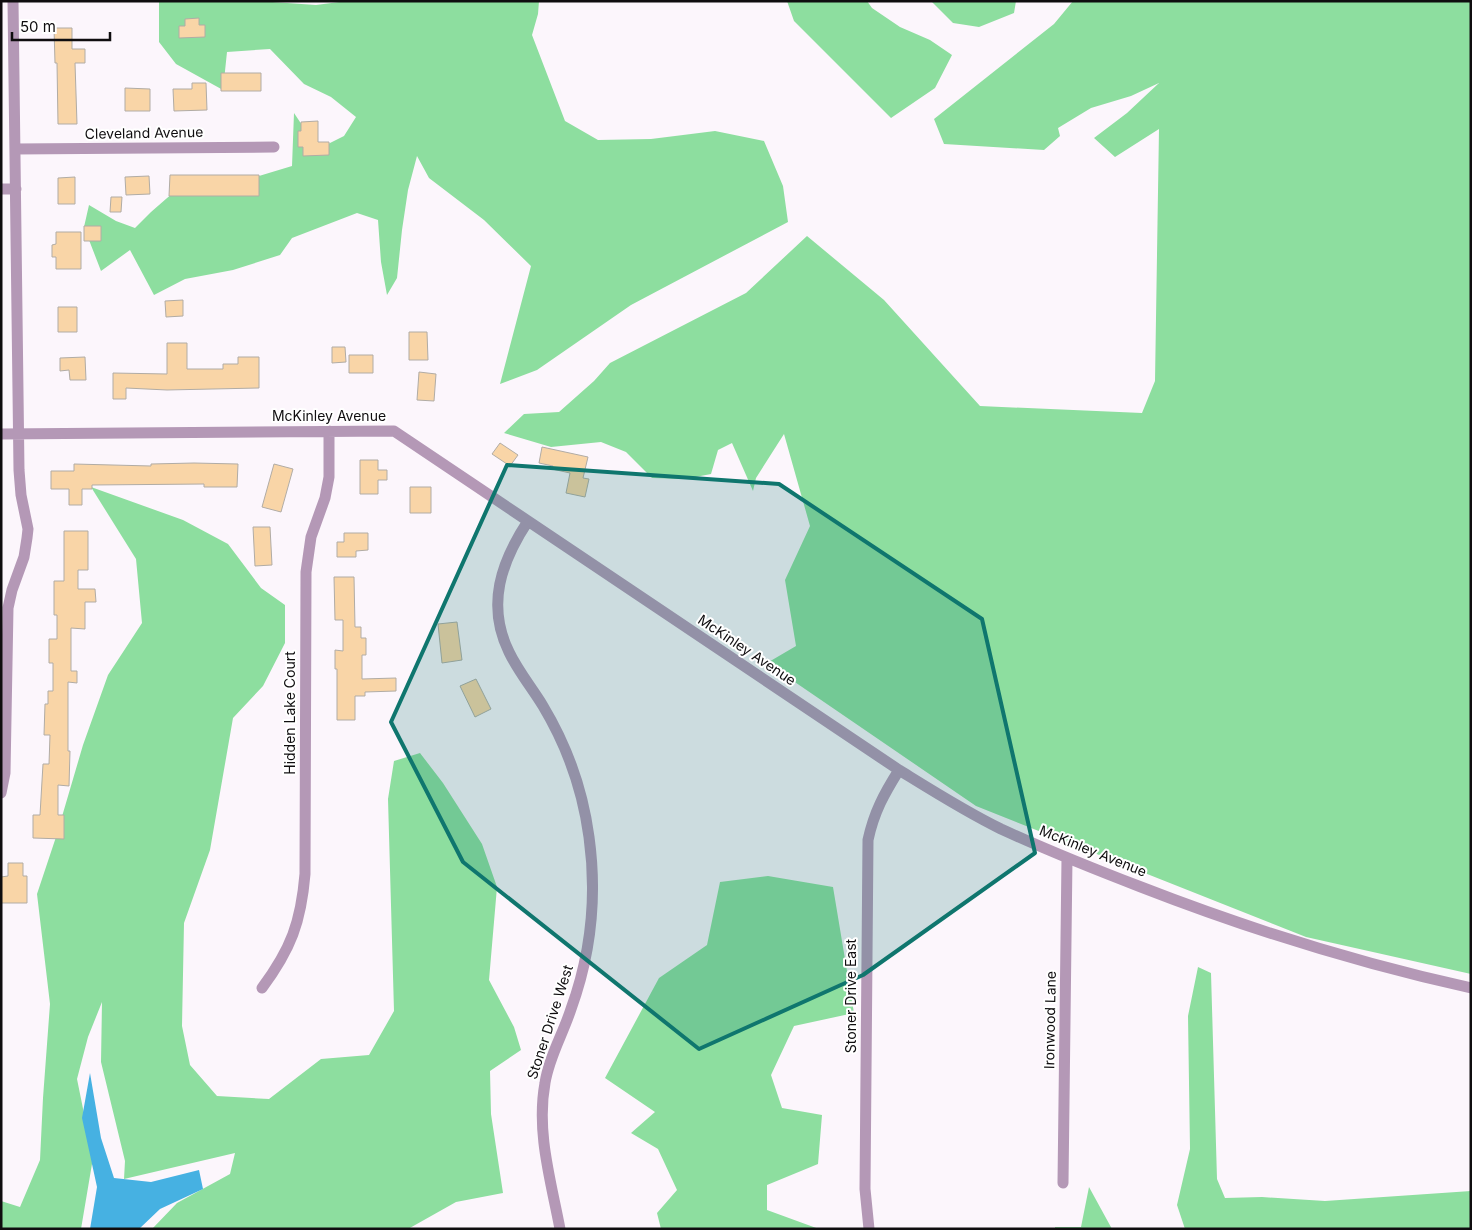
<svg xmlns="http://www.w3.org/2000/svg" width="1472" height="1230" viewBox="0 0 1472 1230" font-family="Inter,sans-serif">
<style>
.forest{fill:#8dde9f}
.water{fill:#46b1e2}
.building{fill:#f9d5a7;stroke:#b1aca5}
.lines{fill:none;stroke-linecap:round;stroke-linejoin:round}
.street{stroke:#b498b6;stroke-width:11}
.marked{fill:#0f766e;fill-opacity:0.2;stroke:#0f766e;stroke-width:4;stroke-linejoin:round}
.labels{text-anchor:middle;stroke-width:4;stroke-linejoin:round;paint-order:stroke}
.street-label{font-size:14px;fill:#0f0d0f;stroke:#fff}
</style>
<rect width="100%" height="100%" fill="#fcf6fc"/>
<path class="forest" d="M159,1H258L316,5L347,1H539L538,14L532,35L565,121L598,140L651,139L715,131L764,141L783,186L788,222L631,305L537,370L500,384L531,266L484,220L429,178L417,156L408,190L402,230L397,278L387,295L381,262L378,220L357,213L292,238L280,255L233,270L185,279L154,295L130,250L101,271L84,227L89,205L116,221L135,228L151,212L182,185L219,188L292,166L294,113L318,149L344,136L356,117L331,97L304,84L270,49L227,52L223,90L176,64L159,42Z
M787,1H867L872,8L900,27L930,40L952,55L935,88L891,118L794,21Z
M931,1H1016L1014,13L979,27L953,23Z
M1073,1H1471V974L1306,937L976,806L767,663L796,646L785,580L810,526L784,434L756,478L753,491L732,443L718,450L711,474L685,479L652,478L626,452L601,442L551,447L504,433L524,414L559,412L594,381L610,363L746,293L807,236L884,300L980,406L1142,413L1155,381L1159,129L1115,157L1094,138L1127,113L1159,83L1131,96L1091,108L1058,128L1060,136L1044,150L944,144L934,119L1054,24Z
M91,487L183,520L228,544L261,588L285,605V643L263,686L233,718L210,850L184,923L182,1026L190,1065L217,1096L269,1099L321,1059L369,1055L394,1011L388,799L394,761L420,753L443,783L482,844L497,887L489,980L514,1027L521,1050L490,1071L491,1114L503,1193L456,1202L408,1229H152L177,1203L230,1174L235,1153L124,1179L125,1161L101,1062L102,1002L88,1037L77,1079L93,1158L81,1229H1V1201L20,1207L40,1160L43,1098L50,1004L37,894L56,837L83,745L108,675L142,623L136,559Z
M768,876L833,887L854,1013L794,1026L771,1075L782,1108L822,1115L818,1164L767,1185V1210L819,1229H661L657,1213L677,1190L658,1149L631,1133L655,1112L605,1078L659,978L707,945L720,882Z
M1198,967L1211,973L1217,1179L1225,1198L1262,1197L1325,1201L1471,1191V1229H1185L1177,1205L1190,1149L1188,1016Z
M1089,1187L1112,1229H1055V1227H1081Z"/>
<path class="water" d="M90,1073L101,1138L114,1178L151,1182L199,1170L203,1189L160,1209L139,1229H90L97,1187L82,1118Z"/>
<path class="building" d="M199,18V25H205V37L179,38V26H185V19Z
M54,28H72V49H85V63H75L77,124H58L57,63H55Z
M221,73H261V91H221Z
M192,83H206L207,110L174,111L173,89H192Z
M125,88L150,89V111H125Z
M318,121V142H329V155L303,156V147H298V131H301V122Z
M170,175H259V196H169Z
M149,176L150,194L126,195L125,177Z
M75,177V204H58V178Z
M111,197H122L121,212H110Z
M84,226H101V241H84Z
M56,232H81V269H56V257H52V245L56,244Z
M183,300V316L166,317L165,301Z
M58,307H77V332H58Z
M409,332H427L428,360H409Z
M167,343H187V369H223V364H238V357H259V388L167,390L126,388V399H113V373L167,374Z
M332,347H345L346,362L332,363Z
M349,355H373V373H349Z
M85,357L86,380H70L69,370L60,371V358Z
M419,372L436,374L434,401L417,400Z
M500,443L518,455L510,466L492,454Z
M542,447L588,457L583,478L589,479L585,497L566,493L570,473L552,469L553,466L539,463Z
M360,460H378V470H387V480H378V494H360Z
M194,463L238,464L237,487H204V484L92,485V489H82V505H69V489H51V471H74V464L151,466V464Z
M274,464L293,469L281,512L262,507Z
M410,487H431V513H410Z
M253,527H270L272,565L255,566Z
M64,531H88V570H78V589H95L96,602H85V629L71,628V671H77V683L68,682V751H70L69,786L58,785V815H64V839L33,838V815H40L43,764H49L50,735H44L45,704H48V691H53V663H49V639H57V615H54V581H64Z
M344,533H368V550L356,551V557H337V542H344Z
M334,577H354L355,627H361V638H366V655H362V679L396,678V691L365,692V696H355V720H337V669H335V650L343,651V620H335Z
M457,622L462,660L442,663L438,624Z
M476,679L491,709L475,717L460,686Z
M8,863H23V876H27V903H1V877L8,876Z"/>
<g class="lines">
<path class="street" d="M15,149L274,147
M1,189H16
M1,434L394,431L899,770C933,791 966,812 1001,829C1047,850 1094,869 1141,887C1249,929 1358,963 1471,988
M528,521C501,562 486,605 509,652C518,671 532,688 543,706C567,746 583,792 589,837C597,895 591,954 571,1009C563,1034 549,1057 545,1083C536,1132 551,1181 560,1229
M1,793L5,773L8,608L12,590L24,557L27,538L28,529L21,495L19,470L13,1
M262,988C291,949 301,922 305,874L306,572L311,537L325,498L329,477V431
M1063,1183L1067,858
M869,1229L865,1189L868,840C874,812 884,794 899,770"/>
</g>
<path class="marked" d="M507,465L779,484L982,619L1035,853L863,975L699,1049L463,862L391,722Z"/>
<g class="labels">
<g class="street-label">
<text transform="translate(144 133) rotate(-1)" y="5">Cleveland Avenue</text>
<text x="329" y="421">McKinley Avenue</text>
<text transform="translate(747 650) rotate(34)" y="5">McKinley Avenue</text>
<text transform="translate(290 713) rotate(-90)" y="5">Hidden Lake Court</text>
<text transform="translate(1093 851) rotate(22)" y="5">McKinley Avenue</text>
<text transform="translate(851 996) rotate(-90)" y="5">Stoner Drive East</text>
<text transform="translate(1050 1020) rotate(-89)" y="5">Ironwood Lane</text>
<text transform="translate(550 1022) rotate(-72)" y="5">Stoner Drive West</text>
</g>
</g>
<rect width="1472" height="1230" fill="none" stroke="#0f0d0f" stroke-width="5"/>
<path d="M12 32v8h98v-8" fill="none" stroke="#0f0d0f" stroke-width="2.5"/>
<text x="20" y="32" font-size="15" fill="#0f0d0f" stroke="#ffffff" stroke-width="4" paint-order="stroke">50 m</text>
</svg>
